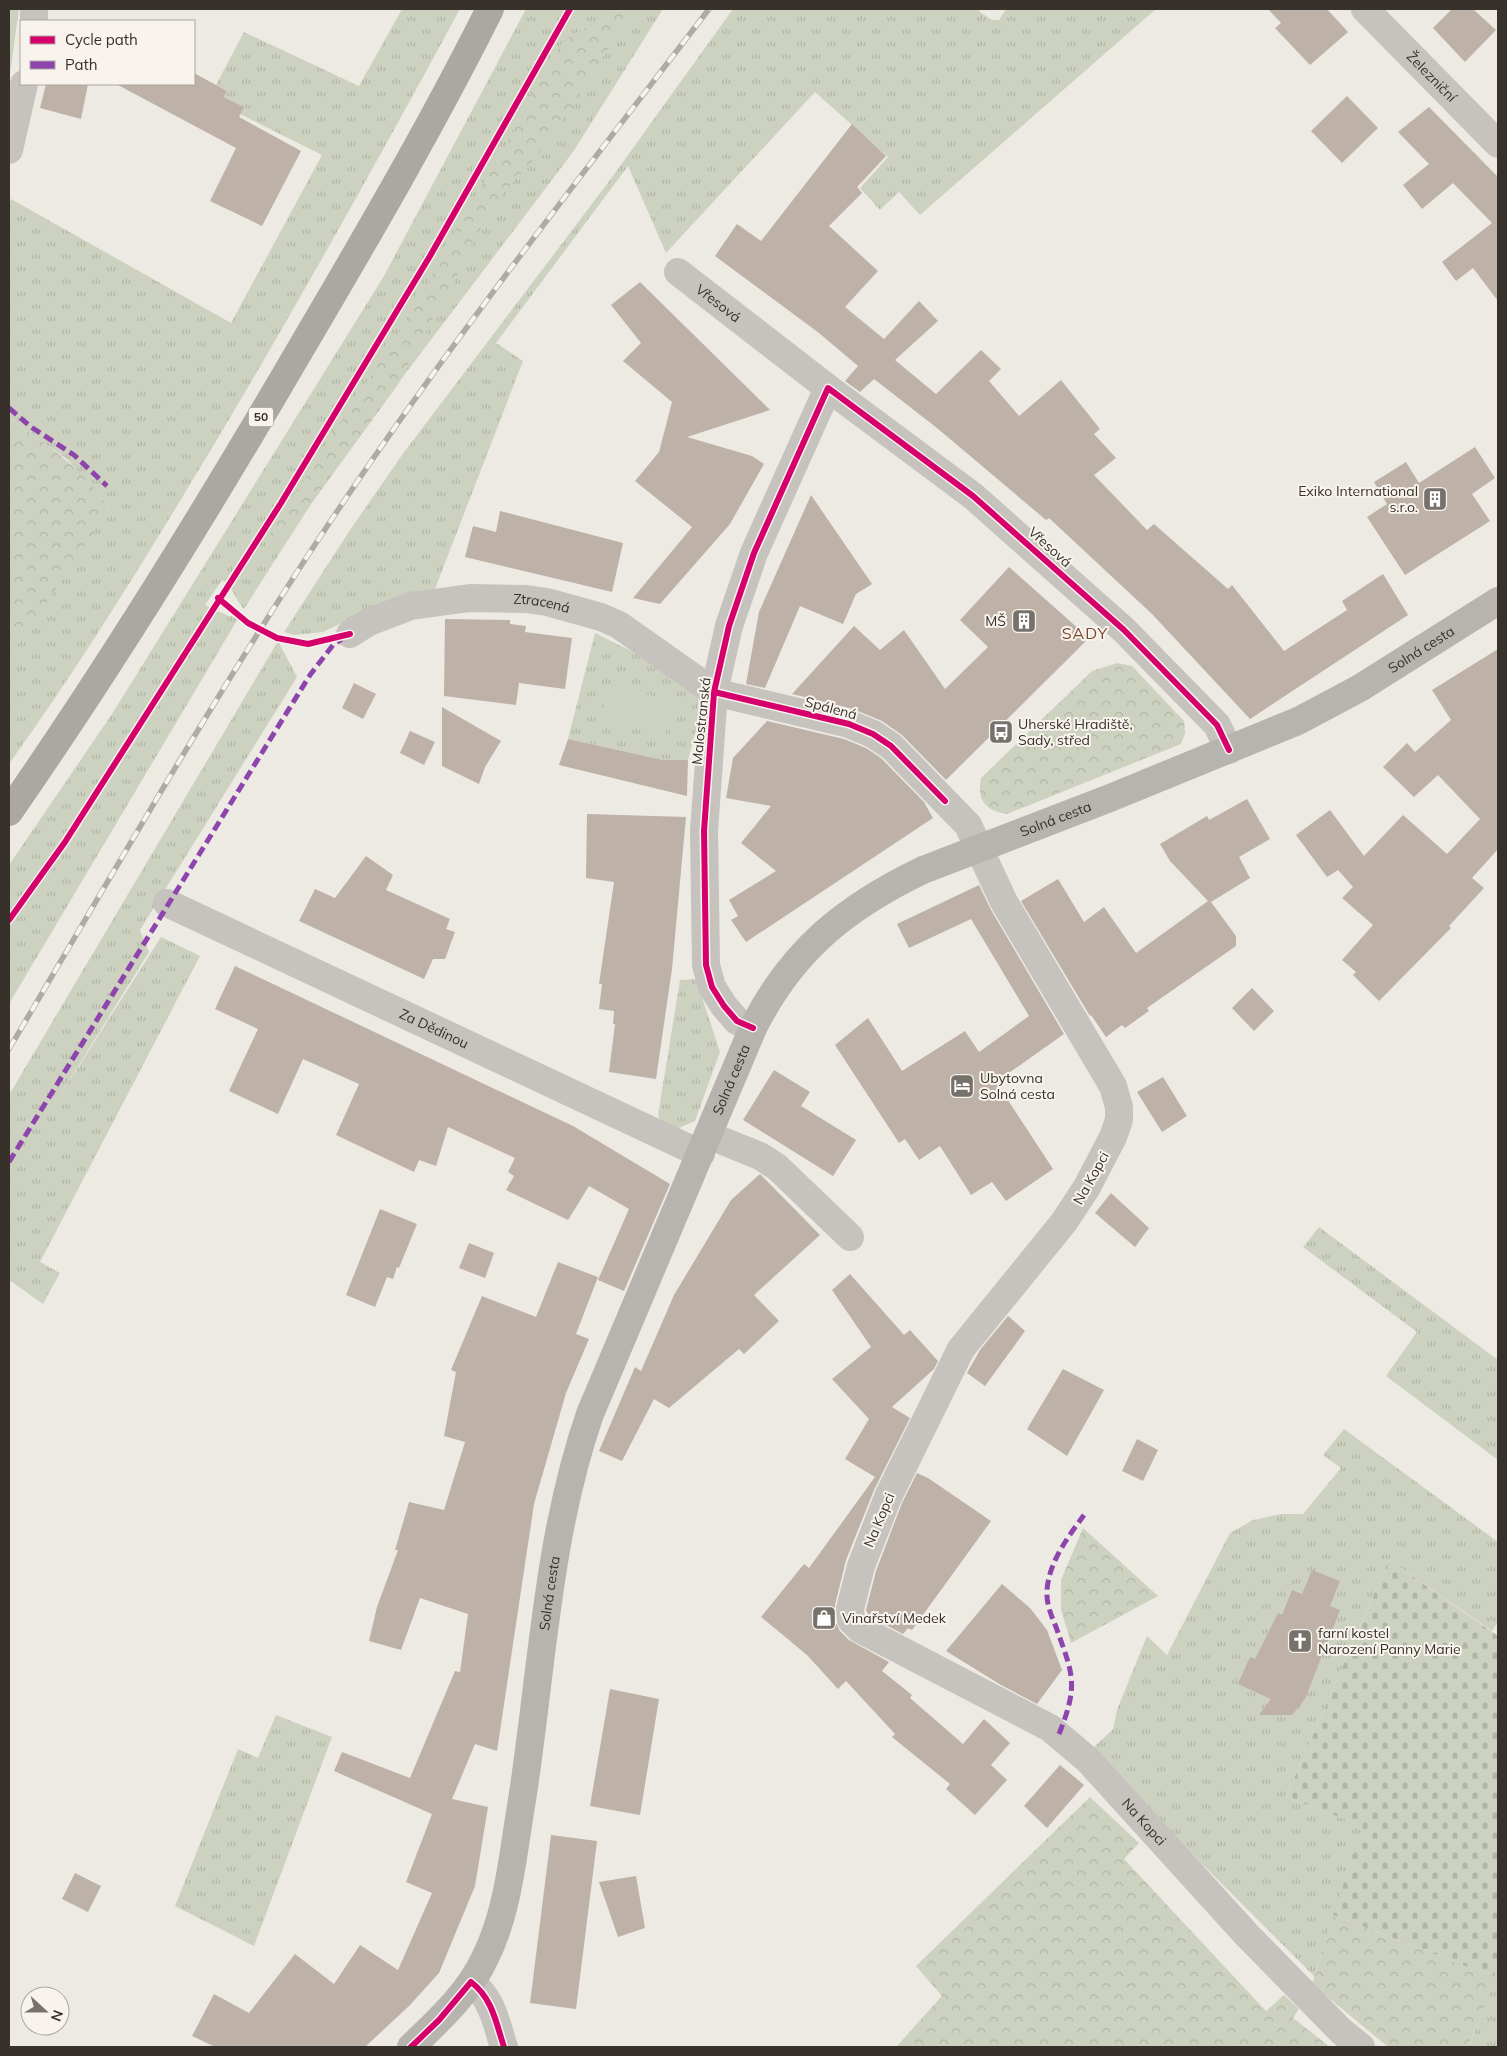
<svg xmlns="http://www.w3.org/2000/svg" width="1507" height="2056" viewBox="0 0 1507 2056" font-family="Mulish,sans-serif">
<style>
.grass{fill:url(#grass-tufts)}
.forest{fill:url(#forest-crowns)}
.cemetery{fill:url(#cemetery-stones)}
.park{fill:#cdd2c0}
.building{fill:#beb1a8}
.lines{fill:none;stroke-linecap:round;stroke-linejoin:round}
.street{stroke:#c6c2bd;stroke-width:28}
.secondary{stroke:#b7b3ae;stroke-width:28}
.primary{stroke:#aba7a2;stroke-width:28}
.rail-casing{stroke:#aeaba7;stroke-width:5.5}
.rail{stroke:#f8f4ed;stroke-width:4;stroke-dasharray:11;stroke-linecap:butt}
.quiet{stroke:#8e44ad;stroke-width:5;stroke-dasharray:10 5;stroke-linecap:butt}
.cycleway-casing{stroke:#f8f4ed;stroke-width:9}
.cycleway{stroke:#d6006c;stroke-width:6}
.labels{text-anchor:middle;stroke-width:4;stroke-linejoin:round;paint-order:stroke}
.shield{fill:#f8f4ed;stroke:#716b65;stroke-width:1}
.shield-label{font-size:12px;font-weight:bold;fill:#37302b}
.street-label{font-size:14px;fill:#37302b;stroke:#f8f4ed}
.poi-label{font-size:14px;fill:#37302b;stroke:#f8f4ed;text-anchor:start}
.quarter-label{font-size:16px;letter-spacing:1px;fill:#7d482d;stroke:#f8f4ed}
</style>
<defs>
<pattern id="grass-tufts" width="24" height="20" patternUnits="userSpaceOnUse" patternTransform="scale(1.25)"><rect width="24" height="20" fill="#cdd2c0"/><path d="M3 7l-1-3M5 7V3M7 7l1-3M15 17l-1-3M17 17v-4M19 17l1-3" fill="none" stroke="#b1b5a5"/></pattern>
<pattern id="forest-crowns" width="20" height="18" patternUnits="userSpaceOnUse" patternTransform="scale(1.25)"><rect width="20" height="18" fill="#cdd2c0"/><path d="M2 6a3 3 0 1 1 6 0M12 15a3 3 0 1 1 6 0" fill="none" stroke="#b1b5a5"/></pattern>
<pattern id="cemetery-stones" width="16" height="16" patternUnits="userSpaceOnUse" patternTransform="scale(1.25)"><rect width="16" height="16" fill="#cdd2c0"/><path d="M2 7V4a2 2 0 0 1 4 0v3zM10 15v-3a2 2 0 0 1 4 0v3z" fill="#b1b5a5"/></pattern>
</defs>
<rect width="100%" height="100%" fill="#edeae4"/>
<path class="grass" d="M9,9H19L9,81Z
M402,9H460C370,175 278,340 180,501C126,590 70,679 9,764V549L75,494L102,517L109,508L67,459L9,419V203L11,199L231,323L322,155L240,114L244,107L224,97L227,91L216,85L244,32L359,86Z
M526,9H663L573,152L399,382L311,504L244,609C234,598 235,590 222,580L205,605L229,616L239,617L9,1004V865L112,714L384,276Z
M733,9H980V12L992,20H999L1006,9H1156L920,215L899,192L880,210L860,188L888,157L815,92L666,253L628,166L496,343L523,361L435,589L350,619L323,632L294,635L284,632L350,530L402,455L610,180Z
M595,633L659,665L697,694L701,712L688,760H663L568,739Z
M278,641L297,677L140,930L149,952L52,1108L161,937L200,956L40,1262L60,1273L43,1304L9,1280V1095Z
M696,979L720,1052L695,1121L679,1128L662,1126L658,1115L680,980Z
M1319,1227L1498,1360V1460L1386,1376L1417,1332L1303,1247Z
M1344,1429L1498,1542V1622L1492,1631L1389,1560L1286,1797L1364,1826L1314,1976L1190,1852L1094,1747L1113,1729L1117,1710L1147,1636L1167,1655L1230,1533L1253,1520L1281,1514H1303L1341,1468L1323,1455Z
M276,1715L332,1737L254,1946L175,1906L238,1749L258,1758Z
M1498,1965V2047H1476L1469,2045L1496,1978L1494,1977Z"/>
<path class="forest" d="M607,9H632L583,90L540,153L504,192L475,238L444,304L435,315L399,383L311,504L271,554L265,548C268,537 275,527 280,516L425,292L435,268L529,103C535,88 554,48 567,39C582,28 596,25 607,9Z
M9,419C50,447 81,466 109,509L35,620L9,655Z
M1117,663L1132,666L1184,721L1185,733L1181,744L1007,814C985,810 977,801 981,778L1092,671Z
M1083,1528L1158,1596L1071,1643L1061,1610V1580Z
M1090,1797L1139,1843L1124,1859L1266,2011L1284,1995L1299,2009L1293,2018L1330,2047H896L942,1996L916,1966Z
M1333,1915L1497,1978L1469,2044L1476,2047H1388L1312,1984Z"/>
<path class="cemetery" d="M1389,1560L1498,1636V1965L1494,1977L1333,1915L1363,1826L1286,1797Z"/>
<path class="park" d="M612,684L673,702L665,737L600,717Z"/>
<path class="building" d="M1268,9H1327L1348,32L1310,65L1275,28L1281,23Z
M1452,9H1473L1496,30L1465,62L1433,28Z
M194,73L227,91L224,97L244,107L239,117L301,151L262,226L210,201L236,148L116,84H194Z
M46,84H88L81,119L40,108Z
M1347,96L1378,128L1342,163L1311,131Z
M1429,107L1498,177V301L1473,268L1456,281L1442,262L1492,223L1453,183L1422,209L1403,185L1429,164L1398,132Z
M852,124L886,156L857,187L862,193L829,226L878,271L845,307L884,339L919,301L938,321L895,360L936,394L981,350L1001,369L989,381L1019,416L1061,380L1100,429L1094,434L1116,458L1094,475L1147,530L1154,524L1228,589L1232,585L1284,651L1347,610L1342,601L1383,574L1408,615L1250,719L1152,614L1049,518L1046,520L937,428L874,379L860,392L845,381L858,366L819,333L715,256L737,224L761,241Z
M640,282L770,410L687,437L752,456L764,464L730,524L660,604L633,598L692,527L635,481L659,452L672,402L623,361L641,343L611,305Z
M1475,447L1495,478L1472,494L1490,521L1405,575L1367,517L1387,504L1374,482L1406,462L1419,483Z
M811,495L872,584L856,594L843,624L800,606L765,688L746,684L759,612Z
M500,511L623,543L612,592L465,557L473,526L496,532Z
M1009,567L1089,638L946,780L902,735L882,721L853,709L792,694L854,626L880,650L904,630L945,689L988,647L960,620Z
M445,619L510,620V624L526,626L525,632L572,638L565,689L519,683L516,705L444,696Z
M1498,649V849L1472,878L1484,888L1449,926L1451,928L1379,1001L1353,975L1356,972L1342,960L1373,925L1342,898L1353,887L1338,870L1327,877L1296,835L1330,810L1364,856L1403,815L1447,854L1480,819L1438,775L1414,797L1383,767L1407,743L1415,752L1451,720L1432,690Z
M354,683L376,694L363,719L342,708Z
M442,707L501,741L485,767L479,784L442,766Z
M767,721L844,739L866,748L881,758L924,802L933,818L746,942L731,920L738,916L729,900L776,871L741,843L771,806L726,798L733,758Z
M410,731L435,742L424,765L400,753Z
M568,739L663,760H688L687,796L559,765Z
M1247,799L1270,839L1239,857L1250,878L1211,902L1236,936V946L1147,1008L1149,1011L1125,1028L1122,1025L1106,1037L1091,1015L1090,1016L1021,901L1058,879L1084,922L1104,907L1136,953L1208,901L1170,861L1160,844L1207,816L1209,820Z
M587,814L686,817L672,969L656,1079L609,1072L615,1024H613L614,1011L599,1009L602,984H599L614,882L586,878Z
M366,856L393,875L386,890L450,919L446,929L455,932L445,959H433L424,979L299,921L315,889L335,898Z
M979,885L991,910L1064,1034L996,1082L1053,1169L1006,1201L992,1182L971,1195L940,1146L919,1160L905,1139L899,1143L835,1045L868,1018L902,1071L965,1031L979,1052L1029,1016L971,919L909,948L897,924Z
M235,966L573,1126L670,1184L624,1291L598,1280L629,1209L589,1186L568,1220L506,1190L514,1176L508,1172L515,1158L448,1127L436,1166L419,1160L414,1172L336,1135L359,1084L303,1059L278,1114L229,1091L258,1029L215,1009Z
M1252,988L1274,1011L1254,1031L1232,1008Z
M774,1070L810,1092L801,1106L856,1140L833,1176L743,1120Z
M1163,1077L1187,1116L1162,1132L1137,1092Z
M760,1174L820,1235L754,1295L779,1321L744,1354L739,1349L669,1408L654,1399L622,1461L599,1451L635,1367L641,1371L674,1295L731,1200Z
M1111,1193L1149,1228L1135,1247L1095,1213Z
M380,1209L417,1224L399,1268L397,1267L393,1279L387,1277L375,1307L346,1295Z
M469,1243L494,1253L485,1278L459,1268Z
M558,1262L598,1277L576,1334L589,1339L566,1393L534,1504L497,1751L475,1744L452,1799L488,1807L475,1886L439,1973L409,2006L365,2047H215L192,2036L214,1994L249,2013L295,1954L334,1984L360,1945L398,1970L432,1893L406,1882L432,1814L334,1771L342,1752L410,1778L455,1671L460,1672L468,1614L420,1598L401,1650L369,1641L377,1607L398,1550H395L409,1502L444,1510L465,1442L444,1436L456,1372L451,1370L482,1296L536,1317Z
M850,1274L904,1335L910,1330L938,1361L934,1369L892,1407L910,1418L874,1490L846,1560L835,1605V1621L840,1631L849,1640L889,1662L882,1671L912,1695L910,1698L963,1744L984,1719L1010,1743L991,1765L1007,1780L975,1815L946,1789L950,1784L892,1737L895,1734L846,1681L838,1689L807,1655L761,1617L804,1564L809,1568L875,1477L845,1459L869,1419L832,1379L871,1347L832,1290Z
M1008,1316L1025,1331L985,1386L967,1373L980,1350Z
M1063,1369L1104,1390L1067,1456L1027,1429Z
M1137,1439L1158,1450L1143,1481L1122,1471Z
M917,1473L928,1478L991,1521L912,1630L908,1628L903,1634L869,1616L866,1610L876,1571L902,1503Z
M1312,1570L1340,1581L1330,1606L1340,1610L1305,1699L1292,1715H1259L1271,1699L1238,1684L1250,1657L1255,1659L1278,1613L1282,1615L1292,1590L1302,1594Z
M1002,1584L1030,1608L1047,1630L1062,1670L1037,1704L1001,1685L946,1651Z
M610,1689L659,1699L640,1815L590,1806Z
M1060,1765L1084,1785L1047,1828L1024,1806Z
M551,1835L597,1841L576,2009L530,2003Z
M75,1873L101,1886L88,1912L62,1899Z
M636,1876L645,1928L618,1937L599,1882Z"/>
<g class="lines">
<g class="street">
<path id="s1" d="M1365,9L1498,144"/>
<path d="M34,21V9"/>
<path d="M9,150L24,84"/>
<path id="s2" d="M678,272L828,388L973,496L1124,630L1217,725L1229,750"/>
<path id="s3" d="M350,634L369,622L411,606L470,598L526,599L547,602L601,617L619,625L714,692L849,724L873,734L891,746L968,825L1004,902L1113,1086L1119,1107V1120L1113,1137L1087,1187L1064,1222L961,1349L888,1497L861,1566L850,1609L851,1620L860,1629L1050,1728L1088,1760L1246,1934L1341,2031L1361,2047"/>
<path id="s4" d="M167,903L701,1154"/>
<path d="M753,1028L737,1021L724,1006L712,987L706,965L704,831L714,692L729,626L754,553L828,388"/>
<path d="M708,1135L760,1156L777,1167L850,1237"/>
<path d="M471,1982C493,1999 496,2023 504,2047"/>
</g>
<path class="secondary" id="s5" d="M411,2047C438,2021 469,1993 485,1958C509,1910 513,1852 522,1800C542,1671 547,1538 590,1414L753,1028C792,950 846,907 923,870L1110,798L1298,721L1360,688L1498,601"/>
<path class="primary" d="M9,812C113,662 208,508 300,350C366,238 432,125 490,9"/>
<defs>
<path id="rail" d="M9,1049C115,870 218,689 334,516C451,341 581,176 709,9"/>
</defs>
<use href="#rail" class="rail-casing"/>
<use href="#rail" class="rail"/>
<path class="quiet" d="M9,408L31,427L74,455L107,486
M9,1162L310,675L333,645L342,639
M1059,1734C1079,1684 1073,1675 1056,1627C1051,1615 1046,1603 1047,1590C1049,1562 1068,1537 1084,1515"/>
<defs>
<path id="cycleway" d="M218,598L248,623L277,638L308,644L350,634
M714,692L849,724L873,734L891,746L945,801
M9,920L65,842L281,503L430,256L570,9
M753,1028L737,1021L724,1006L712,987L706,965L704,831L714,692L729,626L754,553L828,388L973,496L1124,630L1217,725L1229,750
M411,2047L439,2020L471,1982C493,1999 496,2023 504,2047"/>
</defs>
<use href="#cycleway" class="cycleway-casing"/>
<use href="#cycleway" class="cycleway"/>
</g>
<defs>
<symbol id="building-square" viewBox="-11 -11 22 22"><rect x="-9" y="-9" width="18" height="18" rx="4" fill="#77716c" stroke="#f8f4ed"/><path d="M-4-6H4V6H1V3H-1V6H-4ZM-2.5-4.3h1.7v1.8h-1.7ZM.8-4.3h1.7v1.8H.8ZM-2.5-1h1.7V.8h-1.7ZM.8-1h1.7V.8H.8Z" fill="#fff"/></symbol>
<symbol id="bus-square" viewBox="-11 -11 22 22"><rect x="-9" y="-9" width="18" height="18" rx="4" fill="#77716c" stroke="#f8f4ed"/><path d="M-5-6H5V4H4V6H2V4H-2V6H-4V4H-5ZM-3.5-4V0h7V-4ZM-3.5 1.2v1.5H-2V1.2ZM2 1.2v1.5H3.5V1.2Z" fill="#fff"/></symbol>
<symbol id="hotel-square" viewBox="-11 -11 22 22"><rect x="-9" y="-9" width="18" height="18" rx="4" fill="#77716c" stroke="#f8f4ed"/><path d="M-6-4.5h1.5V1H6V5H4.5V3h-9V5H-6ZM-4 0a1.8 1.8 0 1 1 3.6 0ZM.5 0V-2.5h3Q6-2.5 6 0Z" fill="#fff"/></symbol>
<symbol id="shop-square" viewBox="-11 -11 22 22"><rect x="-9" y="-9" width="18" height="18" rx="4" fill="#77716c" stroke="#f8f4ed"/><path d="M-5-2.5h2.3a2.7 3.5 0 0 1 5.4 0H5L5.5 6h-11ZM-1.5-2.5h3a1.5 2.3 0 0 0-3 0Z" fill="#fff"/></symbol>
<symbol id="church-square" viewBox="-11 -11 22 22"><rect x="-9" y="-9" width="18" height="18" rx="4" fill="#77716c" stroke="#f8f4ed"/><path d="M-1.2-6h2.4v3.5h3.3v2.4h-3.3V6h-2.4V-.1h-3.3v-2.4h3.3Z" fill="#fff"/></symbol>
</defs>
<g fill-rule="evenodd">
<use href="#building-square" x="1421" y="485" width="28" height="28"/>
<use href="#building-square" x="1010" y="607" width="28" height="28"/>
<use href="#bus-square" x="987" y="718" width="28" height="28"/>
<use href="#hotel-square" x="948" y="1072" width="28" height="28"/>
<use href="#shop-square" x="810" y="1604" width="28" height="28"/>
<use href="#church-square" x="1286" y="1627" width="28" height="28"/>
</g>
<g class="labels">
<rect class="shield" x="248.5" y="407.5" width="25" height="19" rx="4"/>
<g class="shield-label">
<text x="261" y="421">50</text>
</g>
<g class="street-label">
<text dy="5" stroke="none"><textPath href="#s1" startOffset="95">Železniční</textPath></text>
<text dy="5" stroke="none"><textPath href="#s2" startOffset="51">Vřesová</textPath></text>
<text transform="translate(1050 547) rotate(42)" y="5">Vřesová</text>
<text dy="5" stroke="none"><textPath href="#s3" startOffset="199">Ztracená</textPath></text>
<text dy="5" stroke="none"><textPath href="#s5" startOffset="1874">Solná cesta</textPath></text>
<text transform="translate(831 708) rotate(15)" y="5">Spálená</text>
<text transform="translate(701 721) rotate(-84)" y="5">Malostranská</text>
<text dy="5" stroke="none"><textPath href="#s5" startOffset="1470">Solná cesta</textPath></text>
<text dy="5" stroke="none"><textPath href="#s4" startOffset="295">Za Dědinou</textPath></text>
<text dy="5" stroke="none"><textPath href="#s5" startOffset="1035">Solná cesta</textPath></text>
<text transform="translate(1091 1178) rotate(-61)" y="5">Na Kopci</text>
<text transform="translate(879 1520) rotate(-67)" y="5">Na Kopci</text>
<text dy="5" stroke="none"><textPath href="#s5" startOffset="488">Solná cesta</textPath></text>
<text dy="5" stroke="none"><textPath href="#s3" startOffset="1961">Na Kopci</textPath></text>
</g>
<g class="poi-label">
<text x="1418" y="496" text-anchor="end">Exiko International<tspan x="1418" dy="16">s.r.o.</tspan></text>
<text x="1006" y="626" text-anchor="end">MŠ</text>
<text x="1018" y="729">Uherské Hradiště,<tspan x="1018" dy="16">Sady, střed</tspan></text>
<text x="980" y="1083">Ubytovna<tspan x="980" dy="16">Solná cesta</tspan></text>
<text x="842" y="1623">Vinařství Medek</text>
<text x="1318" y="1638">farní kostel<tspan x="1318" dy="16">Narození Panny Marie</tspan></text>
</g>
<g class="quarter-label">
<text x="1085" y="639">SADY</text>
</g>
</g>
<rect width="1507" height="2056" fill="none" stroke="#37302b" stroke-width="20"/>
<rect x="20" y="20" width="175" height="65" fill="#f8f4ed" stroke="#aba69f"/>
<rect x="30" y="36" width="25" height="8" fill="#d6006c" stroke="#aba69f"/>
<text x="65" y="45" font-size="15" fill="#37302b">Cycle path</text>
<rect x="30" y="61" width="25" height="8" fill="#8e44ad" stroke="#aba69f"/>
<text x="65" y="70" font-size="15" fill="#37302b">Path</text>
<g transform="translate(45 2011) rotate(111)"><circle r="24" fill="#f8f4ed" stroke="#aba69f"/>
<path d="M0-4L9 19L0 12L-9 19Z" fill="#77716c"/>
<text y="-8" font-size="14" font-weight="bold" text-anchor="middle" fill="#37302b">N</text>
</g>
</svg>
